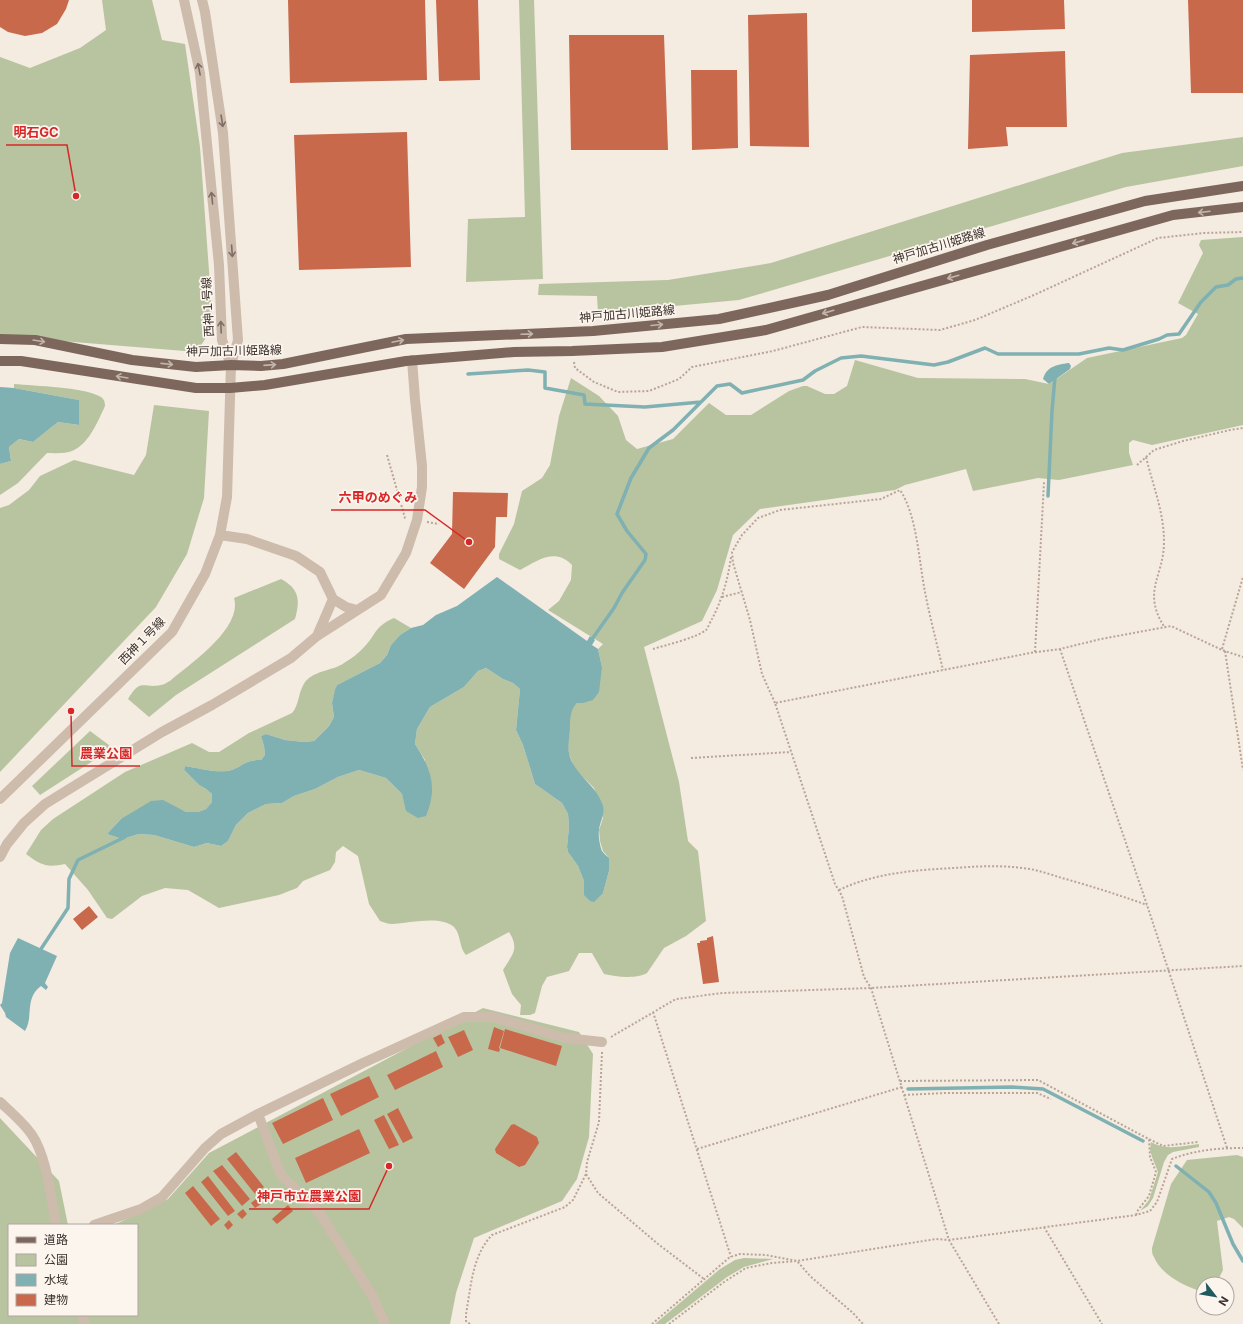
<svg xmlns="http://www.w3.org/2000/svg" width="1243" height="1324" viewBox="0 0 1243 1324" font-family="Inter,'Noto Sans JP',sans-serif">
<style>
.green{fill:#b8c4a0}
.water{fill:#7fb0b2}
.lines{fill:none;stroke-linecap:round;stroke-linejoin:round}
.stream{stroke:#7fb0b2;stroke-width:3.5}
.building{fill:#c8694b}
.path{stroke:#b9a596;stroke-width:2;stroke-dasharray:2 2;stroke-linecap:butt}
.minor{stroke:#cdbbac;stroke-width:10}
.major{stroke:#7d675c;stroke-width:10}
.oneway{stroke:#7d6f65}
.oneway2{stroke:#c2b5ac}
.labels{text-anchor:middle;stroke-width:3.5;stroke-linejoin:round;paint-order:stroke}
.street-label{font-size:12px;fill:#3b302b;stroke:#fbf5ee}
.leader{fill:none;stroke:#d62828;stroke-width:1.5}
.callout-dot{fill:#d62828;stroke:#fbf5ee;stroke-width:1.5}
.callout-label{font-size:13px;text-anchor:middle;font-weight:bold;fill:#d62828;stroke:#fbf5ee;stroke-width:3.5;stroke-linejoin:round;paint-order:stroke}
</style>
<rect width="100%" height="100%" fill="#f4ebe1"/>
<path class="green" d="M102,0H152L162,40L185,44L200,147L213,326L197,352L0,336V57L30,68L80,48L106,30Z
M519,0H534L543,279L466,282L468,219L525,217Z
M1243,137V166L1126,187L739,300L598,313L597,296L538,295L539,284L668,280L771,263L1122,153Z
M1243,237V425L1152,445L1133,440L1129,443V453L1133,465L1059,480L1038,478L973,491L966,469L905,485L895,490L760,509L733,535L717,590L702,621L644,647L679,782L688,841L698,851L706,921L686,936L664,948L647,973C637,979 616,977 604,974L592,953H579L569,971L547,977L542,986L535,1013L530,1015H520L521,1005L512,994L503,970C512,955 520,949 509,932L466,955C459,948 461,934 454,927C441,915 409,923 392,924C388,924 384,922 380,921L369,904L358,856L343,846L336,852L335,862L330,870L303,881L297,888L279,895L219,908L188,890L165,888L142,896L112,919L107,918L88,890L65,864C46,868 41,865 26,854L41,830L53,819L125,772L192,743L209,752H219L249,733L292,713C299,706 298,692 305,682C315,670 333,671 344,663C351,659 360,652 366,645C377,633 375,626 394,618L411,628L400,635L391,645L387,655L380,663L337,685L332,703L334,717L329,726L314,741L304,742L285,740L266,734L261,736L264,746L265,755L261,760C244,760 245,765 232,770C219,774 198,768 185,766L184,770L199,785L206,789L212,794V802L206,809L198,812H186L174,807L121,819L107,834L122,839L139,834L154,835L194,847L207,843L221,846L228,841L236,825L248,813L266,804L282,803L294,796L315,789L338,777L359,770L386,778L402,794L407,811L425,760L415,744L417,729L430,707L464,687L478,671L486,668L503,679L513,683L520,689L516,730L523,745L535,784L562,803L568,814L569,827L567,847L568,852L578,866L584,881V895L603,893L609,871V858L603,851L600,841L599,830L603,818L594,788L575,769L569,754L567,742L570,733V715L573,707L577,703H583L602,667L598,649L603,644L548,610L559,601L571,580L572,565C555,547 537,561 520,570L499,559V554L514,524L522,491L542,478L550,465L559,416L571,378L599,396L618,416L626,440L637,449L673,439L709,403L726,415H751L789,391L803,386H807L825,394H834L847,386L855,360L918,378L1025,379L1049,384L1087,358L1182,338L1186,335L1198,314L1178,303L1203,253L1199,245L1201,240Z
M14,384C35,386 85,387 101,397C104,399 105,402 105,406C98,421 89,444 72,451C65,454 54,453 47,453L18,483L0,495V464L11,461L9,447L19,439L33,442L58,422L79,425V400L14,388Z
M154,405L209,411L204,498L187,554L156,607L0,772V508L9,505L29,490L40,476L74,460L134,475L146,455Z
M281,579C300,589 300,601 295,619L176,695L149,717L128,699C141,677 143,689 161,685C164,685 167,682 170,681C190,664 243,628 234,598Z
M90,731L113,748L40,795L32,786Z
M483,1008L579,1032L593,1054L589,1137L577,1179L562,1201L474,1238L456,1293L450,1324H0V1118L59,1181L68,1225H9V1315H137V1225H114L168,1199L209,1153Z
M1151,1142C1166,1151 1182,1146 1199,1144V1147L1173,1152L1168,1155L1164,1162L1153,1198L1148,1206L1140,1211L1149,1200L1158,1172L1152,1157L1150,1150Z
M1237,1155L1243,1157V1228L1234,1219L1229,1217L1217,1221L1223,1270L1216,1284H1203V1292C1186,1287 1161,1275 1154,1257C1152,1255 1152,1251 1152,1248L1171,1184L1187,1160Z
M744,1258L773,1259L744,1267L727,1277L665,1324H655L720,1269L735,1260Z"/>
<path class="water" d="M1069,363L1071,366L1070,369L1049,384L1043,379C1047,366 1056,365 1069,363Z
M0,387L14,388L79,400V425L58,422L33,442L19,439L9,447L11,461L0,464Z
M497,577L587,641L590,636L595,640L592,645L598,649L602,667L599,692L593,700L583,703H577C570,710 570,719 570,729C570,737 567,744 569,753C573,774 597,785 603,806C605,815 600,821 599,830C598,836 600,846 602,851C604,854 607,856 609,858V871L603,893L594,902L590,901L584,895V881L578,866L568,852L567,847L569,827L568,814L562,803L535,784L523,745L516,730L520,689L513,683L503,679L486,668L478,671L464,687L430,707L417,729L415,744C431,769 438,787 426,816L418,818L406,811L402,794L386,778L359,770L338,777L315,789L294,796L282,803L266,804L248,813L236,825L228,841L221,846L207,843L194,847L154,835L139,834L122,839L107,834L121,819L151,801L163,800L186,812H198L206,809L212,802V794L206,789L199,785L184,770L185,766C198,768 219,774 232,770C245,765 244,760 261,760L265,755L264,746L261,736L266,734L285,740L304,742L314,741L329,726L334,717L332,703L335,690L337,685L380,663L387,655L391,645L400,635L411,628L423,625L436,615L457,606Z
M18,938L57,956L45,983L48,987L46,990L41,986C24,999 34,1016 25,1031L6,1017L5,1013L0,1005L2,1003L10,953Z"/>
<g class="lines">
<path class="stream" d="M468,374L528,370L545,372V388L584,395L585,404L645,407L701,402
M1048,496L1052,411L1055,377
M590,642L614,608L622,593L645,560L646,554L627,531L617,514L631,478L649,448L673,430L717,386L730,384L742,393L803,380L815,371L841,358L861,356L934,365L948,362L985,348L998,354H1079L1109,348L1123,350L1159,339L1167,335L1179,334L1201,302L1216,287L1228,285L1236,279L1243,278
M39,952L68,908L69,879L78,860L125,837
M908,1089L1012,1087L1043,1089L1143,1141
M1176,1166L1209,1192L1216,1203L1233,1244L1243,1261"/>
</g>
<path class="building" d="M0,0H69L66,9L57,24L42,33L25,36L8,32L0,27Z
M288,0H425L427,80L290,83Z
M436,0H478L480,80L439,81Z
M972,0H1064L1065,29L972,32Z
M1188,0H1243V93H1191Z
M807,13L809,147L750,146L748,15Z
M569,35H664L668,150H571Z
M1065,51L1067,127H1006L1008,146L968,149L970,55Z
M691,70H737L738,148L692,150Z
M407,132L411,267L299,270L294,135Z
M453,492L508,493L507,517H496L495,547L464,589L430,563L452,534Z
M89,906L98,917L82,930L73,919Z
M713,936L719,982L703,984L697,943H700V941L707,940V938Z
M494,1027L504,1031L499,1048L500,1049L499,1052L488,1049Z
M505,1029L562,1046L556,1066L500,1048Z
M464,1030L473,1050L458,1057L448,1037Z
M441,1034L445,1043L438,1047L433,1038Z
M436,1051L443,1067L395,1090L387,1075Z
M369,1076L379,1097L341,1116L330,1094Z
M323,1098L333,1120L283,1144L272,1123Z
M398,1108L413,1138L403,1143L387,1114Z
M384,1115L399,1145L389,1149L374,1120Z
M514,1124L537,1137L539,1143L525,1165L519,1167L496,1153L495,1149L511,1125Z
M359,1129L370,1153L306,1183L295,1158Z
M236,1152L264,1187L255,1194L227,1159Z
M222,1165L250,1199L242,1206L213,1171Z
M208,1176L235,1211L228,1216L201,1182Z
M193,1186L220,1219L211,1226L185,1193Z
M256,1199L261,1204L255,1208L251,1203Z
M288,1205L293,1211L277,1224L272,1219Z
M243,1209L247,1214L242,1219L237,1214Z
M229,1220L233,1225L228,1230L224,1225Z"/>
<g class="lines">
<path class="path" d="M574,362L575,368L594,382L618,392L649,391L679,379L692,367L773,351L862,327L940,330L975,320L1034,295L1158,238L1204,233L1243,232
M387,455L405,518L407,519
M1146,457C1153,486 1164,512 1164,542C1164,577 1141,591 1165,628
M1137,465L1154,450L1183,441L1230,430L1243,428
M427,522L439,524
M722,597L742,592
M653,649C666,645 696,638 706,630C708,628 710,622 712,619C722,600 728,579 731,557
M1060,649L1147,905L1227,1148
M1222,649L1243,577
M1225,651L1243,770
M1035,652L1044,482
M775,703L762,674L750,620L733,563L732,552L742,535L758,518L780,510L881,499L900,490C917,515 919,562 925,592C930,618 937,644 943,670
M691,758L791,752
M839,890C874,873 916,870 954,868C980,866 1005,865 1030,869C1041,871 1052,875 1062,878C1091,886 1119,895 1147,905
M653,1012L731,1257
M611,1037L676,999L723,993L871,988L1243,966
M602,1052L599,1122L587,1162L586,1174L598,1193L658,1244L704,1279
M900,1081L1038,1080L1143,1136L1163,1146L1198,1142
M904,1095L945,1093H1037L1051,1099
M697,1149L902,1087
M1136,1215L1138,1210L1149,1196L1156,1172L1150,1157L1149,1139
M1044,1227L1102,1324
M470,1324L466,1321V1314C471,1287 472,1256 492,1235L565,1207L573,1200L586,1174
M652,1324L730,1257L740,1254L766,1255L797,1261L810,1276L853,1313L863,1324
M669,1324L724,1282L746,1268L772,1263L797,1261L936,1239L949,1240L1136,1215L1150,1211L1157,1202L1172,1159C1195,1150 1219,1148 1243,1148
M999,1324L949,1240L871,988L864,977L842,896L835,884L775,703L1030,653L1060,649L1101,639L1171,626L1222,650L1243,657"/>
<path class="minor" d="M184,0L200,73L219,265L222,340L231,365
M220,535L247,539L296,556L320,572L333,599L317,636
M333,599L346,607L357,610
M0,799L172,632L205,574L220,535L227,497L231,365L238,340L223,133L205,12L202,0
M0,857L7,844L24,823L45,804L162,732L212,705L291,658L317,636L381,595L406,553L417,520L422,487V466L415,399L412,360
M0,1102C11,1112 24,1123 32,1135C47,1157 51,1199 56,1225
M258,1114L281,1175L319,1212L372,1295L385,1324
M94,1225L141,1209L162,1197L205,1148L221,1134L258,1114L363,1063L464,1017H493L565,1038L602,1042
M82,1315L85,1324"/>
<path class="major" d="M0,339L35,340L132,360L196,367L231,365L261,366L283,364L406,339L593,331L719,319L828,295L987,245L1145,201L1243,186
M0,361H21L196,388H230L265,385L406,361L514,352L572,351L662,347L766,330L1173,215L1243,207"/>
</g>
<defs><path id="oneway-shaft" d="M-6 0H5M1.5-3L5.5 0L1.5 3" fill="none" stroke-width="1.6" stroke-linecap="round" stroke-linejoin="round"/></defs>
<g class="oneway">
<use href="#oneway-shaft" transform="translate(199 69) rotate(-101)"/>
<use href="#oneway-shaft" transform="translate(222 121) rotate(81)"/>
<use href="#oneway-shaft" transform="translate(212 198) rotate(-96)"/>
<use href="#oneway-shaft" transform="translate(232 251) rotate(86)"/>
<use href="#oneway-shaft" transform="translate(221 327) rotate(-92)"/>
</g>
<g class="oneway2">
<use href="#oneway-shaft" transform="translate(1204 212) rotate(173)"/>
<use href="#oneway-shaft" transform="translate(1078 242) rotate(164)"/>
<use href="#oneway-shaft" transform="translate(953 277) rotate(164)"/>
<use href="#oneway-shaft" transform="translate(828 312) rotate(164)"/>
<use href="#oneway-shaft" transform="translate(657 325) rotate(-5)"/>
<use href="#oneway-shaft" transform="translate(527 334) rotate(-2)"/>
<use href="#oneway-shaft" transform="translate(39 341) rotate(9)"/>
<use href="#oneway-shaft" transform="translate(398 341) rotate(-12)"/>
<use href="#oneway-shaft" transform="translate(167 364) rotate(6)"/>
<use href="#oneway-shaft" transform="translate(270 365) rotate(-4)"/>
<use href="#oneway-shaft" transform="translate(122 377) rotate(-171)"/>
</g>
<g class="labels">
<g class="street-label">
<text transform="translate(939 246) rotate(-17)" y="4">神戸加古川姫路線</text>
<text transform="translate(208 307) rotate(-93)" y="4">西神１号線</text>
<text transform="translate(627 314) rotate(-5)" y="4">神戸加古川姫路線</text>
<text transform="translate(234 351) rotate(-1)" y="4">神戸加古川姫路線</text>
<text transform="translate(142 641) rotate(-46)" y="4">西神１号線</text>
</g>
</g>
<path class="leader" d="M76 196L67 145H6M469 542L425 510H331M71 711L72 766H140M389 1166L369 1209H249"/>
<g class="callout-dot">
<circle cx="76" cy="196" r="4"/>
<circle cx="469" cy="542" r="4"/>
<circle cx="71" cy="711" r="4"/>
<circle cx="389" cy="1166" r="4"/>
</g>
<g class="callout-label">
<text x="36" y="137">明石GC</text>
<text x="378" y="502">六甲のめぐみ</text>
<text x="106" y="758">農業公園</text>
<text x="309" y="1201">神戸市立農業公園</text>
</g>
<rect x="8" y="1224" width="130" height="92" fill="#fbf5ee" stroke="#aea6a0"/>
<rect x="16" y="1237" width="20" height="6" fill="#7d675c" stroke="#aea6a0"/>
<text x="44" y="1244" font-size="12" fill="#3b302b">道路</text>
<rect x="16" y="1254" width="20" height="12" fill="#b8c4a0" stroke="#aea6a0"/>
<text x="44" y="1264" font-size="12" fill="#3b302b">公園</text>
<rect x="16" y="1274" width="20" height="12" fill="#7fb0b2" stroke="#aea6a0"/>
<text x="44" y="1284" font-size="12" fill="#3b302b">水域</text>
<rect x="16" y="1294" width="20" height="12" fill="#c8694b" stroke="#aea6a0"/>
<text x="44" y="1304" font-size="12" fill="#3b302b">建物</text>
<g transform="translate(1215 1296) rotate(121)"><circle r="19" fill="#fbf5ee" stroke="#aea6a0"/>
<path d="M0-3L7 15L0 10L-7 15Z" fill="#1f5a5e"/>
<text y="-6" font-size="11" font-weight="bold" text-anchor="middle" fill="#3b302b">N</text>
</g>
</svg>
